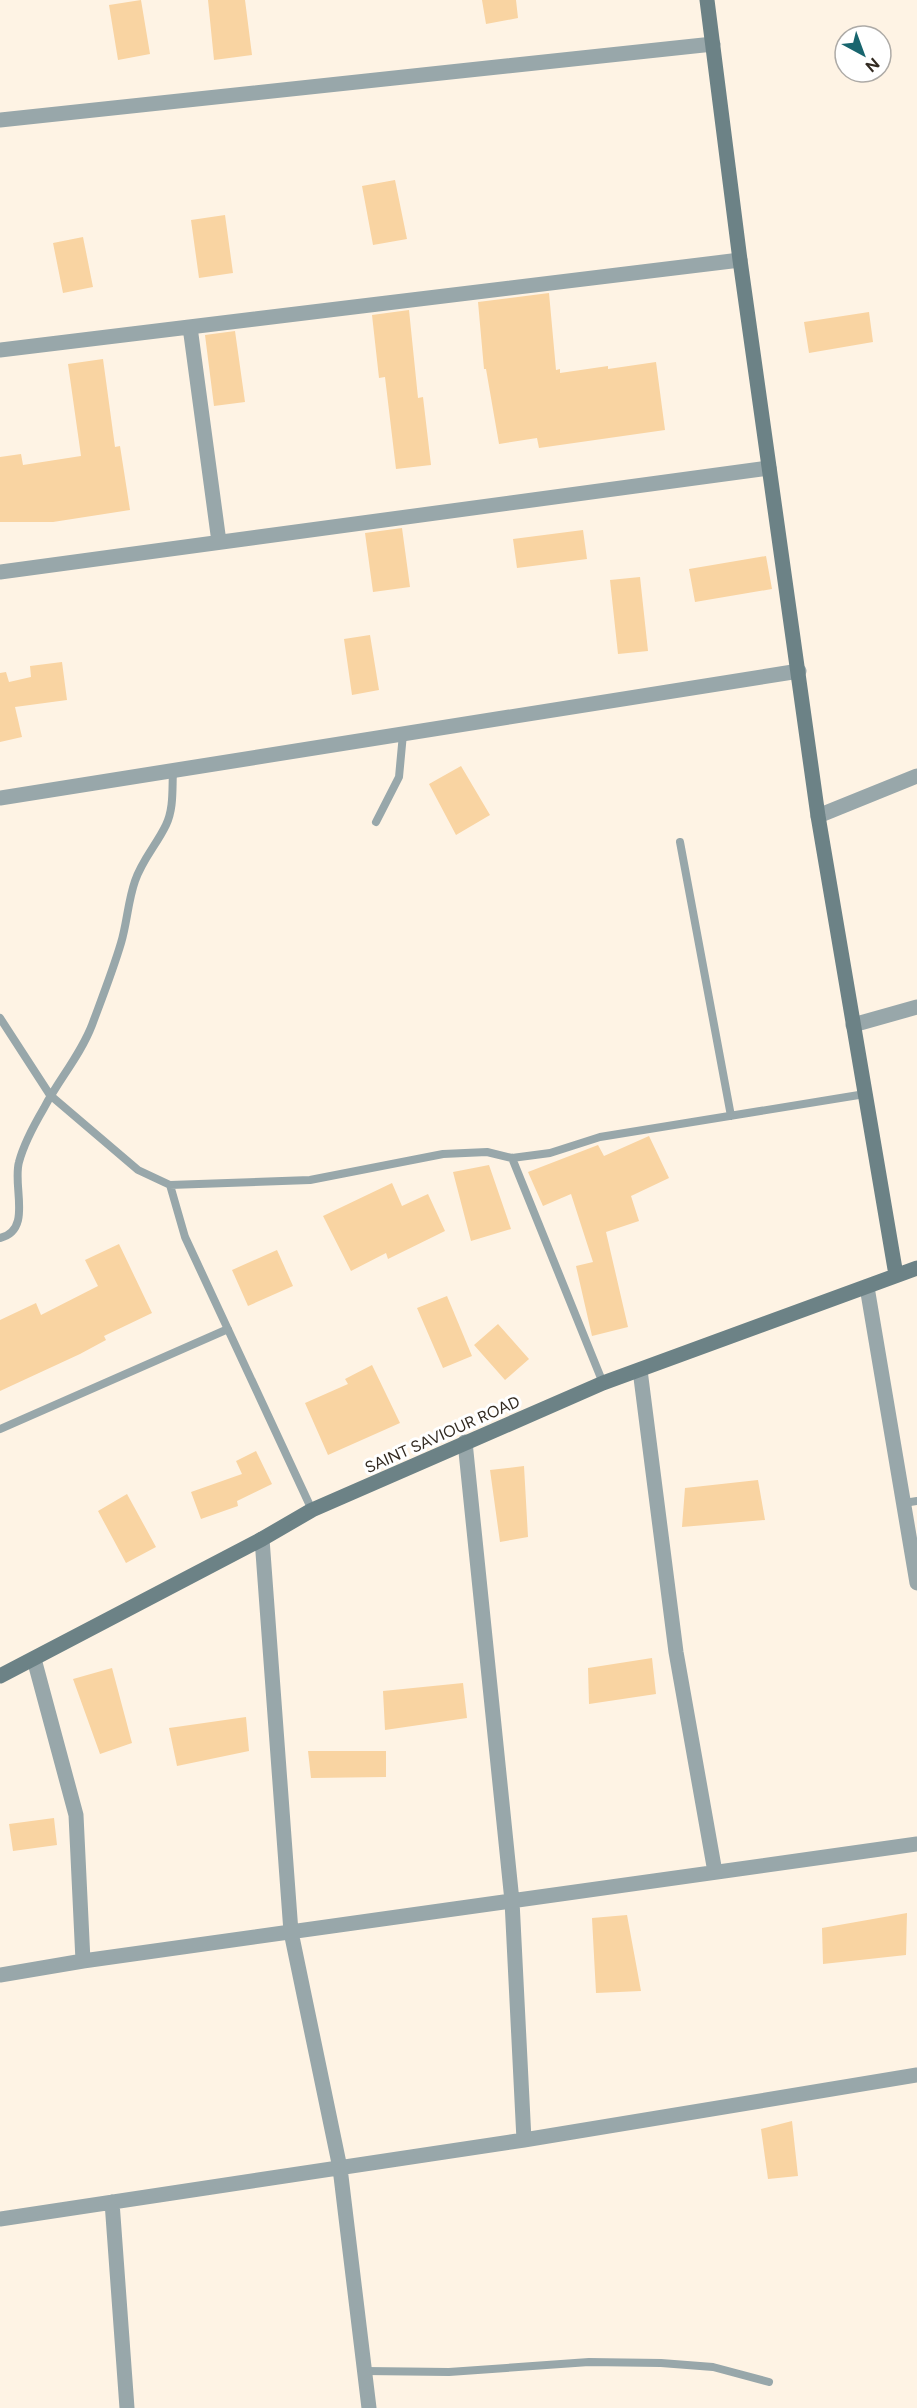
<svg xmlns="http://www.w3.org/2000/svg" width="917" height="2408" viewBox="0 0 917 2408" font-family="Figtree,sans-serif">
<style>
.building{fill:#f9d4a2}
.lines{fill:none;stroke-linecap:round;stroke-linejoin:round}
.lane{stroke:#98a7aa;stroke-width:8}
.street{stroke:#98a7aa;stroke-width:15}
.secondary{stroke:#6c8286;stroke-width:15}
.labels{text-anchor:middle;stroke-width:6;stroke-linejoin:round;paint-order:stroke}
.street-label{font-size:16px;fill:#322a21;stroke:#fff}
</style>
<rect width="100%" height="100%" fill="#fef3e4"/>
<path class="building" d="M141,0L150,54L118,60L109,5Z
M208,0H245L252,55L214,60Z
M482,0H516L518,18L486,24Z
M395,180L407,239L373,245L362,186Z
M225,215L233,273L199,278L191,220Z
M83,237L93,287L63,293L53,243Z
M549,293L556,370L560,369V373L608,366V369L656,362L665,430L539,448L537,438L499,444L486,369H484L478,302Z
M409,310L418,398L423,397L431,465L396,469L385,377L379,378L372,315Z
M869,312L873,342L809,353L804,322Z
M235,331L245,402L214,406L205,335Z
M103,359L115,447L120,446L130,510L53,522H0V457L21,454L23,465L81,456L68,364Z
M402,528L410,587L373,592L365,533Z
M583,530L587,559L517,568L513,539Z
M766,556L772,589L695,602L689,569Z
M640,577L648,651L618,654L610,580Z
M370,635L379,690L352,695L344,639Z
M62,662L67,700L15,707L22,737L0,742V673L6,672L9,682L31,677L30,666Z
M461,766L490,815L456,835L429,784Z
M649,1136L669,1178L631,1196L639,1221L606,1232L628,1327L592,1336L576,1266L593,1262L571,1194L543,1206L528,1172L598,1145L604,1156Z
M489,1165L511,1229L471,1241L453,1172Z
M392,1183L402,1206L428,1194L445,1231L388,1259L386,1253L351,1271L323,1216Z
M119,1244L152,1313L104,1336L106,1340L80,1354L0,1391V1320L36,1303L41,1315L98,1286L85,1260Z
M277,1250L293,1286L248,1306L232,1270Z
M447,1296L472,1356L443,1368L417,1308Z
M498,1324L529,1359L505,1380L474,1345Z
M372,1365L400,1423L328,1455L305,1403L348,1384L345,1379Z
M256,1451L272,1484L237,1501L238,1506L201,1519L191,1492L242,1474L236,1461Z
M524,1466L528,1537L500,1542L490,1470Z
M758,1480L765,1520L682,1527L685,1488Z
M127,1494L156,1547L126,1563L98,1511Z
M652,1658L656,1694L589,1704L588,1668Z
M112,1668L132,1743L100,1754L73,1679Z
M463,1683L467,1718L385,1730L383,1691Z
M246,1717L249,1751L177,1766L169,1728Z
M308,1751H386V1777L311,1778Z
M54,1818L57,1845L13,1851L9,1824Z
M907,1913L906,1955L823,1964L822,1928Z
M627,1915L641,1991L596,1993L592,1918Z
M792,2121L798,2176L768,2179L761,2129Z"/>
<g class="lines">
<path class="lane" d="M376,822L399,777L403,734
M680,842L731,1116
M0,1018L50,1095L138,1170L170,1185L310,1180L443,1154L487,1152L512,1158L550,1153L600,1137L865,1094
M512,1158L603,1383
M170,1185L185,1237L312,1510
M0,1238C33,1230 12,1186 19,1162C24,1143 34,1125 44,1108C59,1079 80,1056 92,1025C102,998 113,970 121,943C127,923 128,901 135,881C142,860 157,844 166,825C174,808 172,789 173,771
M0,1429L228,1329
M904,1503L917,1501
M365,2371L449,2372L589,2362L661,2363L713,2367L769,2382"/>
<path class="street" d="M0,120L713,44
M190,327L219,542
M0,350L740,260
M0,572L769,468
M0,798L799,671
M818,816L917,776
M853,1025L917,1007
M867,1287L917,1583
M640,1370L676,1652L715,1872
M465,1442L512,1901L524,2140
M262,1539L291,1932L340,2168L369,2408
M34,1659L76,1815L83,1961
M0,1975L83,1961L917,1844
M112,2202L127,2408
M0,2219L524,2140L917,2075"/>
<path class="secondary" d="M707,0L740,260L818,816L896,1275
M0,1676L262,1539L312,1510L603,1383L917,1268"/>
</g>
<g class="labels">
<g class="street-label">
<text transform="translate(442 1434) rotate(-24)" y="6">SAINT SAVIOUR ROAD</text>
</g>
</g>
<g transform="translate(863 54) rotate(139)"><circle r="28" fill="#ffffff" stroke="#adaaa6" stroke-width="1.5"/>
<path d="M0-4.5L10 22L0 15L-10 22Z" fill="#18656e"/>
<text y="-9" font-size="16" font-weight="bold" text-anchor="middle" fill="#322a21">N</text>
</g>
</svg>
